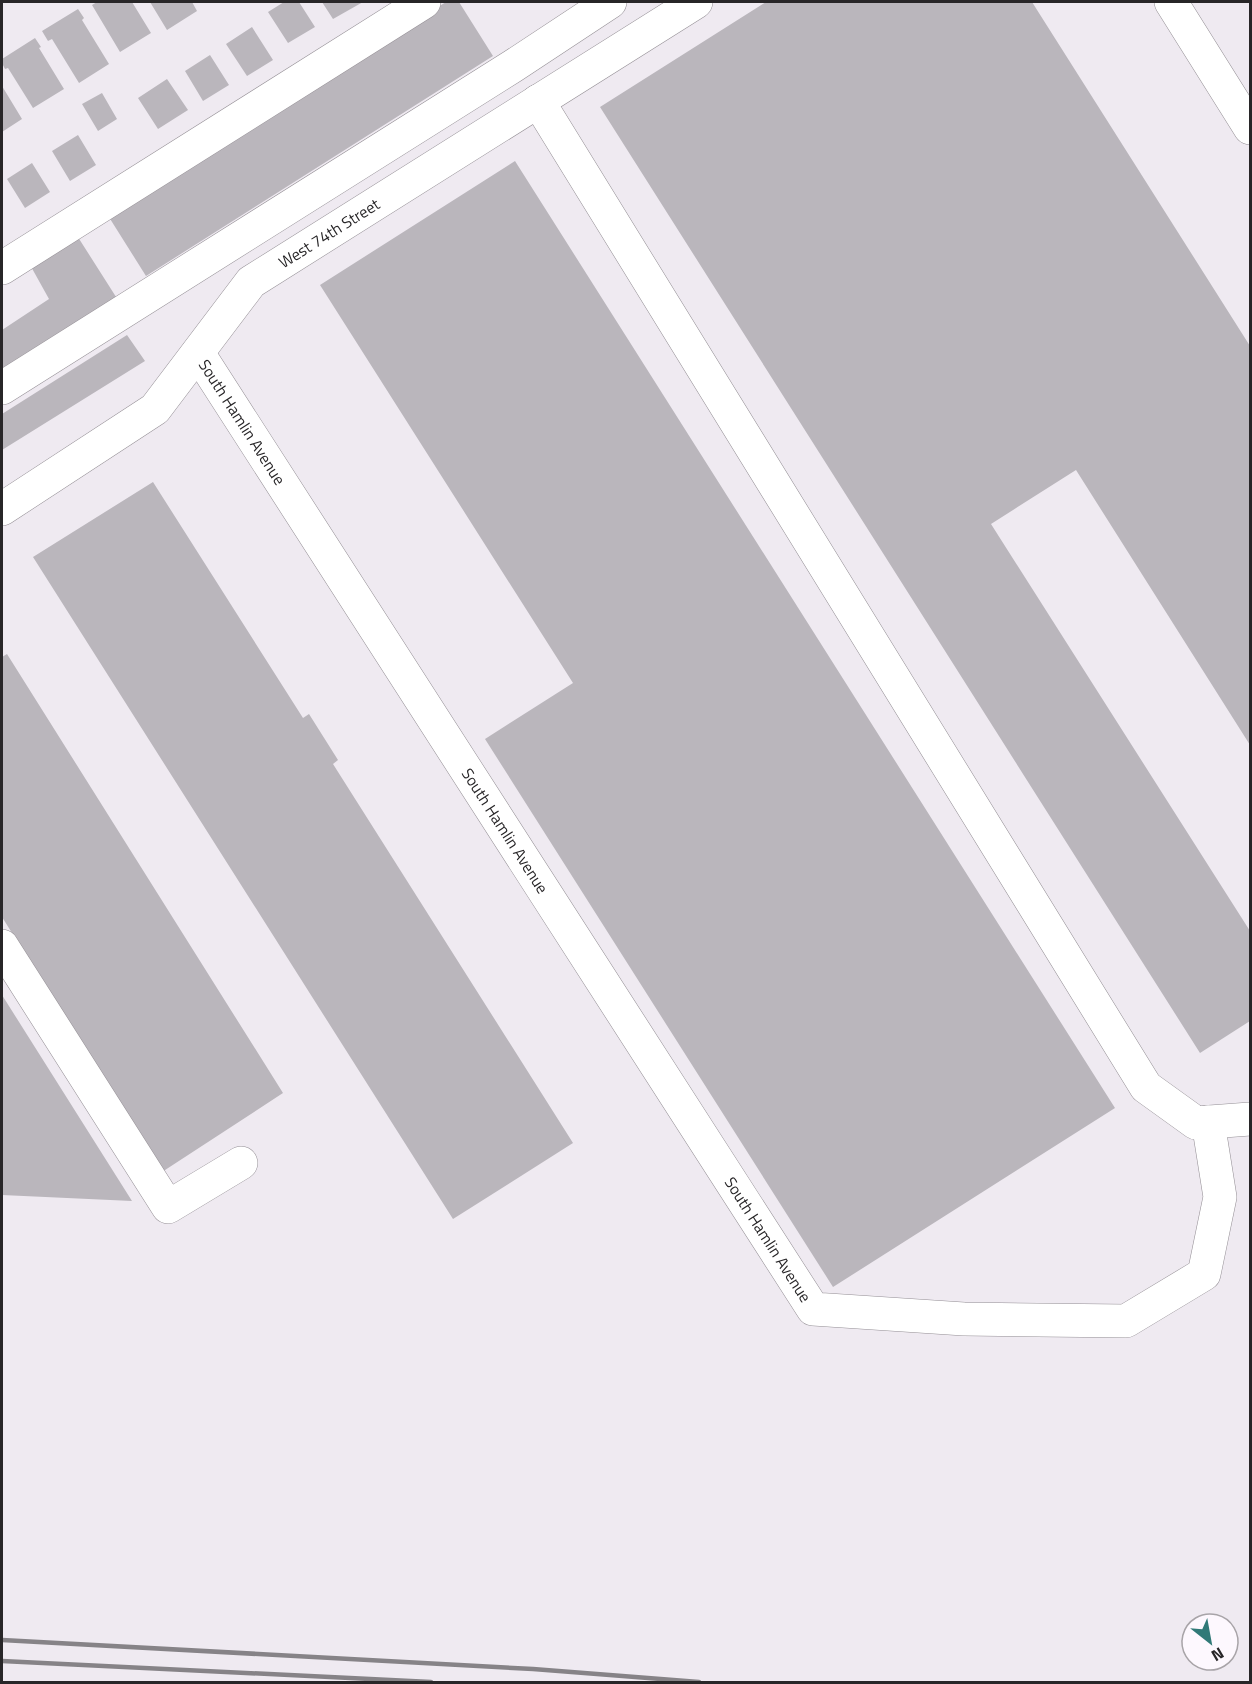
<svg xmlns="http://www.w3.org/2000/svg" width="1252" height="1684" viewBox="0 0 1252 1684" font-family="'Titillium Web',sans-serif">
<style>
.building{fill:#bab6bc}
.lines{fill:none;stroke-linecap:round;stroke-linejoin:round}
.minor-casing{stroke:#948f95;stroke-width:34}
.minor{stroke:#fff;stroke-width:33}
.rail{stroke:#868387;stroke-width:4.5}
.labels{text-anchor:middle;stroke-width:4.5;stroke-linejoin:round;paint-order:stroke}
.street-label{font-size:16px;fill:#282628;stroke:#fdf8fe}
</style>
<rect width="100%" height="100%" fill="#efeaf1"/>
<path class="building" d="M97,2H132L151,33L120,52L92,5Z
M150,2H192L197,11L167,30Z
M284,2H299L315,27L288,43L268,12Z
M322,2H363L333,19Z
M446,2H459L493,56L146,276L107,214Z
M766,2H1032L1250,346V745L1076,470L991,524L1250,931V1021L1200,1053L600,107Z
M78,9L84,18L82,20L109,64L79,83L52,39L48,41L42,31Z
M252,27L273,60L247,76L226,44Z
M35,38L41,47L39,48L64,89L33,108L8,68L5,69L2,63V59Z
M210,55L229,85L203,101L185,71Z
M167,79L188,110L158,129L138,98Z
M2,86L22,119L2,132Z
M102,93L117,119L98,131L82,104Z
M78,135L96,165L70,181L52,151Z
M515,161L1115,1108L833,1287L485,739L573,683L320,285Z
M32,163L50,192L25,208L7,179Z
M76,234L118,300L2,373V330L49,299L29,263Z
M127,335L145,361L2,450V414Z
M153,482L303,718L309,714L338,760L333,764L573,1143L453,1219L33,557Z
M7,654L283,1093L162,1172L2,917V657Z
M2,995L132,1201L2,1195Z"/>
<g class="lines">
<defs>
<g id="minor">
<path d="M1171,2L1250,128"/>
<path d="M538,101L1146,1087L1196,1123L1250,1119"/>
<path d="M2,268L424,2"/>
<path id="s1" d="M198,353L813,1309L964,1319L1126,1321L1204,1274L1220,1197L1208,1122"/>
<path d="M2,388L513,66L610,2"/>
<path id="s2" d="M2,509L155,409L251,282L696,2"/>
<path d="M2,946L168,1207L241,1163"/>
</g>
</defs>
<use href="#minor" class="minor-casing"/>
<use href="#minor" class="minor"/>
<path class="rail" d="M2,1640L533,1669L699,1682
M2,1661L431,1682"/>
</g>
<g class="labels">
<g class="street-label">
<text dy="6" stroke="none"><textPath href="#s2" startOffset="434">West 74th Street</textPath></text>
<text dy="6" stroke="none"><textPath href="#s1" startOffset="82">South Hamlin Avenue</textPath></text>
<text dy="6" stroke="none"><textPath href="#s1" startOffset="568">South Hamlin Avenue</textPath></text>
<text dy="6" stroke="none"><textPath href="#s1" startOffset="1054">South Hamlin Avenue</textPath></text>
</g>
</g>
<rect width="1252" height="1684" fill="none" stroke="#282628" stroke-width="6"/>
<g transform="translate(1210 1642) rotate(149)"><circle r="28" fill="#fdf8fe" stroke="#a8a4a8" stroke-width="1.5"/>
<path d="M0-4.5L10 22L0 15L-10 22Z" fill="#307977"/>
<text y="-9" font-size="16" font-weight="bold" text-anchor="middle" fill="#282628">N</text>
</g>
</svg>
